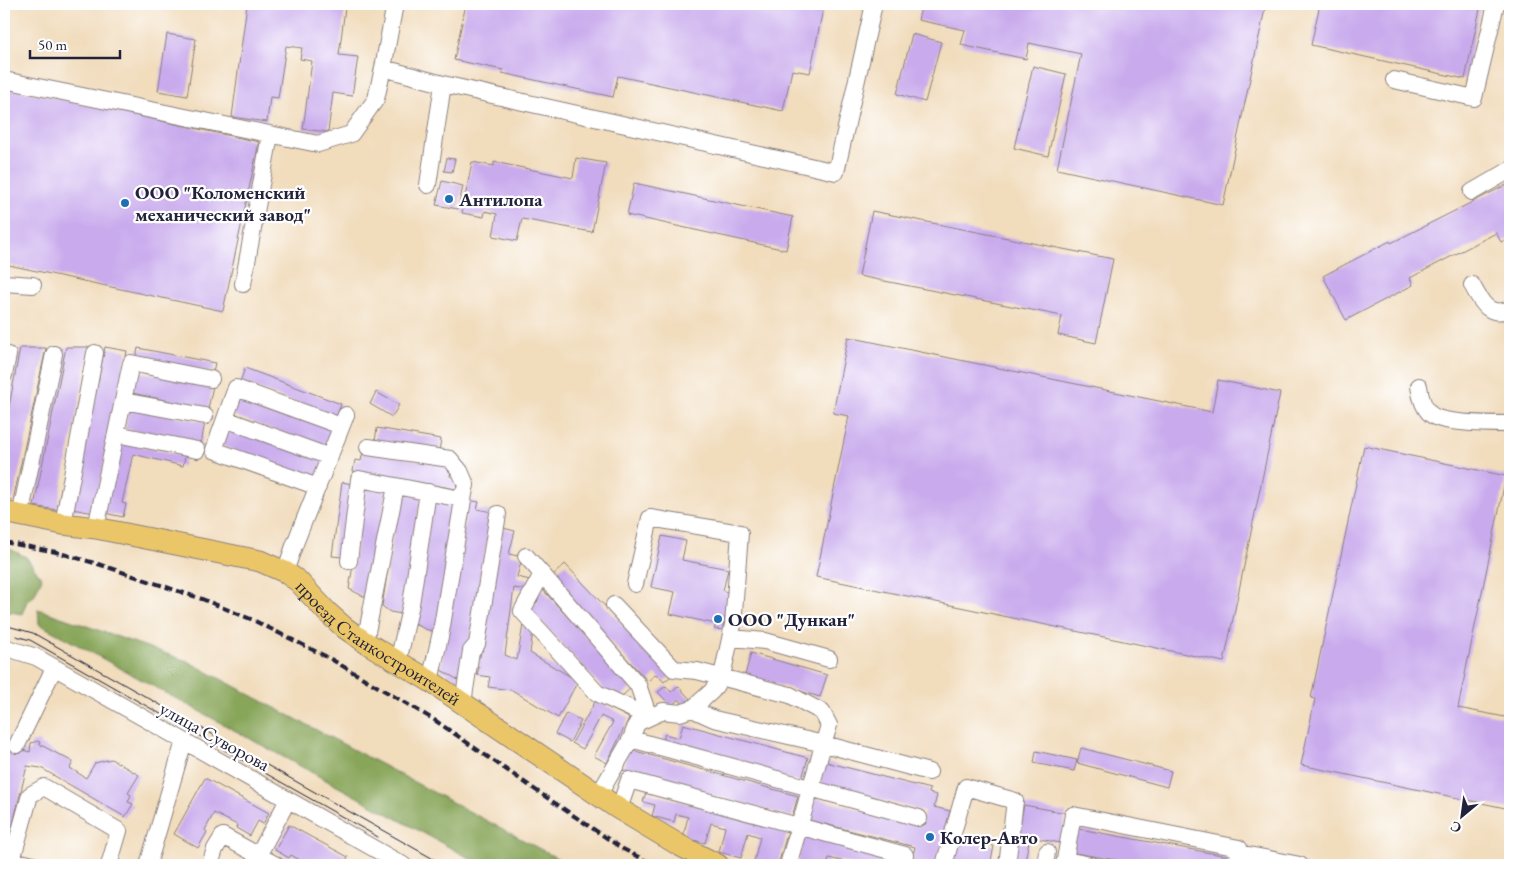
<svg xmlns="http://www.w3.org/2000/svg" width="1514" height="869" viewBox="0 0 1514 869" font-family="'EB Garamond',serif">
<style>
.forest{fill:#88a65a;stroke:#55644a}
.building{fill:#c9abed}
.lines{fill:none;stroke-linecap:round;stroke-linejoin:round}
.minor-casing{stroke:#8a7f7c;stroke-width:18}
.major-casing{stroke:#8a7f7c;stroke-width:23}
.minor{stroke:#fff;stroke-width:16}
.major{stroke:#ebc669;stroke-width:21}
.tram{stroke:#22223b;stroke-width:1}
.rail{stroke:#22223b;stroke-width:4;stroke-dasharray:8 4;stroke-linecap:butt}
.poi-dot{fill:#1f6fb2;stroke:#fff;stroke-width:2}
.labels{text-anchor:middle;stroke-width:4.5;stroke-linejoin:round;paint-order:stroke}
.poi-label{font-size:19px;font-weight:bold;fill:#22223b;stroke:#fff;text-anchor:start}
.street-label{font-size:19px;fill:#22223b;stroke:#fff}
</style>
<rect width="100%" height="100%" fill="#fff"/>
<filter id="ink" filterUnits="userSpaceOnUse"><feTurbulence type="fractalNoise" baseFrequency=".02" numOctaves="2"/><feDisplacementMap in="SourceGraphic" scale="10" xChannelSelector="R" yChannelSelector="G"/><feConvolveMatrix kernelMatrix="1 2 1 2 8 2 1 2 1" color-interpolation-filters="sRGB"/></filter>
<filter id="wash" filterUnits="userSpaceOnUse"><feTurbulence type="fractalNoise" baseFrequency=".0096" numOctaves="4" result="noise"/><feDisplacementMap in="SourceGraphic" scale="20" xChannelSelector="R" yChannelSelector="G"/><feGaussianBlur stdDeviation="1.12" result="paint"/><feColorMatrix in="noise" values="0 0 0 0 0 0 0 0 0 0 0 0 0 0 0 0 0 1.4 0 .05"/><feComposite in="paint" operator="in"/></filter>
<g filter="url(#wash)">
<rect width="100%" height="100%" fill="#f1dcbc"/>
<path class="forest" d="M4,546L26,557L42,578L34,596L27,601L22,614L4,611Z
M38,609L187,661L570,865H482L39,624Z"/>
<g id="blocks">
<path class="building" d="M247,4H316L345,8L339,55L358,57L352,96L333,93L328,132L303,129L312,61L300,59L302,48L286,46L278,98L270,97L267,122L232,117Z
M466,4H824L810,73L792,70L783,111L618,76L613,97L502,73L503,70L454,60Z
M922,4H1266L1223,205L1057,169L1081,54L1029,43L1026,59L961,45L965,30L918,20Z
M1320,4H1481L1465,79L1311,45Z
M167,34L196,39L187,96L158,91Z
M912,34L941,42L925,102L897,94Z
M1033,66L1066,74L1048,156L1014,148Z
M4,87L259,142L223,311L4,264Z
M447,158L455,159L452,172L444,171Z
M576,158L606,163L592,232L522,219L517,241L493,236L497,214L485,211L484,217L462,213L472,162L494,166V162L573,178Z
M442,181L463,186L458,209L436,205Z
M634,183L793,217L786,250L627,215Z
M1510,183V238L1501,242L1496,233L1410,278L1413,285L1346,320L1323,276L1390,241L1391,243Z
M872,211L1113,259L1096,343L1058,335L1062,316L859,276Z
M848,337L1212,412L1218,380L1280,393L1224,662L816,577L849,416L833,413Z
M66,347H90L57,510L34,506Z
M105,347L127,351L94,513L72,509Z
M20,348H46L13,500L4,498V433Z
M138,348L215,363L213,372L136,358Z
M245,368L341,404L336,418L240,382Z
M137,371L213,386L208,409L132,393Z
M238,392L334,427L326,449L230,414Z
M376,392L399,405L392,417L370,404Z
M129,407L205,422L201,444L125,429Z
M229,425L324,459L316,480L222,446Z
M377,428L441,439L439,451L375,441Z
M121,442L185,456L183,466L133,454L122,503L126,504L123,517L104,513Z
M1364,446L1506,476L1458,708L1510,718V809L1301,765L1315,699L1311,698Z
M363,451L452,466L450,476L458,478L456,489L353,471L355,460L361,461Z
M342,482L352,484L342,557L332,556Z
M366,488L387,491L369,599L349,589Z
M400,492L421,496L402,614L390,612L382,606Z
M433,498L457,502L436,632L425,629L415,624Z
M468,500L479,502L477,509L492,512L469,646L460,681L441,670Z
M503,528L515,531L509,554L522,557L517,577L530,580L528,590L514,588L505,655L517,660L523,625L533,631L530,653L578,681L558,718L512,690L488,687L490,677L477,675L479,667H474L475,656L480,657L491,581Z
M662,536L686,541L682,560L728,569L723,591L733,593L728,604L722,630L714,629L716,624L670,614L675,592L651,587Z
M565,564L671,676L664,682L656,674L648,681L550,578Z
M542,589L632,687L620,698L614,691L609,695L530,609L538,601L534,597Z
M751,653L827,675L820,697L745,675Z
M666,686L671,692L678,686L690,699L683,704L679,699L671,706L658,692Z
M596,700L629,718L607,763L594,756L613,722L601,716L583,749L572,743Z
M566,713L581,721L570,742L555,734Z
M683,724L808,758L801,782L662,744L665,734L679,738Z
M38,741L40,742L39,744L73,762L70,768L86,778L95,763L111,759L139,775L128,793L131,795L128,802L133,804L125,817L41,768L27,766L10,836L4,835V745L30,752L31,743Z
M1081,748L1171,771L1167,787L1077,763Z
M628,749L798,796L792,817L622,770Z
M1036,751L1077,760L1074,771L1034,763Z
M826,762L930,789L929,793L937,795L934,807L950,811L936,865H858L829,858L827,865H797L805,835L911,863L915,847L809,820L815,798L921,826L924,811L820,784Z
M205,778L269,813L263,824L258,821L250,836L236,828L237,825L214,813L205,830L207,832L198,848L174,834Z
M646,792L788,831L778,865H753L760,837L748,833L741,858L719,852L725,827L711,823L705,843L683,837L688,817L676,814L674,822L652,816L655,805L643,802Z
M1024,805L1066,813L1060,843L1030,837L1024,865H1009L1018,834Z
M289,825L348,857L343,865H309L291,855L289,858L275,850Z
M1074,828L1227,856L1226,861L1243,865H1145L1069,852Z
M957,837L994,846L990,865H951Z"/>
</g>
</g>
<g filter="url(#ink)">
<use href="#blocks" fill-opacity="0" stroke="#8a7f7c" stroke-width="1"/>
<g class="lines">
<defs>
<path id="minor" d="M395,4L383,68L443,84L836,172L874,4
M4,80L318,144L351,134L376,99L383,68
M1394,80L1474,98L1496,4
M428,185L443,84
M1472,192L1510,170
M4,283L33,285
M243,284L270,135
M1472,285C1481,302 1489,318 1510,309
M4,375L8,355
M1419,386C1420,396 1424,412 1435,417C1451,424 1492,424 1510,424
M123,401L205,416
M225,419L330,457
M116,434L197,450
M368,447L450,459L460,471L466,485L464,494L456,498L396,486
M318,487L214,450L236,388L341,426
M20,516L54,354
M63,524L95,353
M96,528L131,363L211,379
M526,556L542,574L522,611L597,693L649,717
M349,561L359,479L396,486L365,642
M285,572L294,546L346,415
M542,574L638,685L649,717
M614,605L674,669L697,671L790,695L822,712L829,725L788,865
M731,638L765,641L829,659
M4,647L36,657L403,865
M398,662L411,604L428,492
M430,681L441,632L464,494
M463,703L471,651L477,644L498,514
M692,709L714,719L824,744L929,772
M631,739L919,818
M17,745L54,668
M598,796L631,739L637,723L663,711L680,713L692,709L712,691L722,676L733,625L740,533L650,518L635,584
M619,809L629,780L905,855
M4,858L33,865
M12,860L30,795L44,787L119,831L109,865
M1065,860L1073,815L1239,848L1238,853L1300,865
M148,865L184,741
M210,865L215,849L223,836L276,865
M253,865L288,800
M944,865L966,787L1015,801L1007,865
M1045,865L1047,852
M1064,865L1065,860L1091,865"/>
<g id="major">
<path id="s1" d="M4,512L63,524L96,528L260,561L285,572L298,581L327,612L345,628L365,642L430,681L619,809L679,845L718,865"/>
</g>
</defs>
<use href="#minor" class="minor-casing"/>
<use href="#major" class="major-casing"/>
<use href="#minor" class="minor"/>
<use href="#major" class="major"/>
<path class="tram" d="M4,625L33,633L444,865
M16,636L30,640L378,837"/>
<path class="rail" d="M4,542L56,552L98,564L202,599L253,620L329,658L436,721L540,793L623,849L654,865"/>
</g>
</g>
<g class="poi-dot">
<circle cx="449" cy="199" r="5"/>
<circle cx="125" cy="203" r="5"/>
<circle cx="718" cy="619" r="5"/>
<circle cx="930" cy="837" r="5"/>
</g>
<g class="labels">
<g class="poi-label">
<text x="135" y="199">ООО "Коломенский<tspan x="135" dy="22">механический завод"</tspan></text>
<text x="459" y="206">Aнтилопа</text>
<text x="728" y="626">ООО "Дункан"</text>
<text x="940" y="844">Колер-Авто</text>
</g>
<g class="street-label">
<text dy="7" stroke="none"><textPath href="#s1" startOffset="406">проезд Станкостроителей</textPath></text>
<text transform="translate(215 736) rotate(29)" y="7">улица Суворова</text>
</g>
</g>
<rect width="1514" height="869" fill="none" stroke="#fff" stroke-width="20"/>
<g transform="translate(1462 816) rotate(209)" stroke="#ffffff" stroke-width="4" paint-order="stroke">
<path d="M0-4L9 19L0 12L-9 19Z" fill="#22223b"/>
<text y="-8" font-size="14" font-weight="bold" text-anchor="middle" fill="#22223b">С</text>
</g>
<path d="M30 50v8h90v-8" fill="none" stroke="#22223b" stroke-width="2.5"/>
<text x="38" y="50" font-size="15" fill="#22223b" stroke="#ffffff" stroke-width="4" paint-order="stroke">50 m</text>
</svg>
